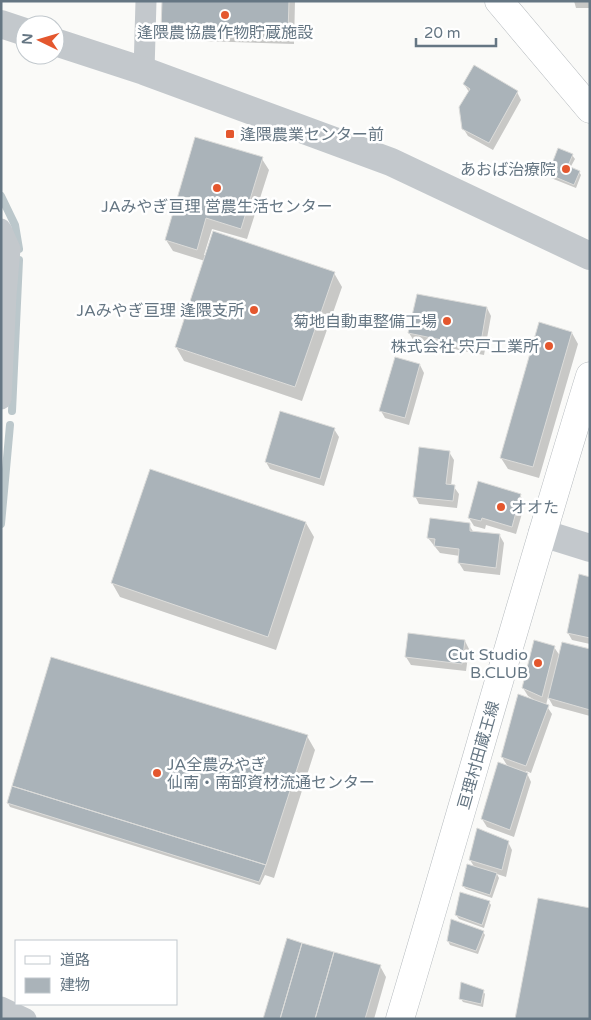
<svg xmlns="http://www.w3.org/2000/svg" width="591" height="1020" viewBox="0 0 591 1020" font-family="'Varela Round','Noto Sans JP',sans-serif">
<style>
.shadow{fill:#0003}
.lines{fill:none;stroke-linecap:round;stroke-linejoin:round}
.stream{stroke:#bbc7cb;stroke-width:8}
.building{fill:#aab3b9;stroke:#dcdcda}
.primary-casing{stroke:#b5babe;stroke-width:29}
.trunk-casing{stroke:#b4b9bd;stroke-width:29}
.minor{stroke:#c3c8cc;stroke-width:21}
.tertiary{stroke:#c3c8cc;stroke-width:28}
.primary{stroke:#fff;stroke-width:28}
.trunk{stroke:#fff;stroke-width:28}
.poi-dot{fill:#e4572e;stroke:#fff;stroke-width:2}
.labels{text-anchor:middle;stroke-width:5;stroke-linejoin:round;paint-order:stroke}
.poi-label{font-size:16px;fill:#657683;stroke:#fff;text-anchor:end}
.street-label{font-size:16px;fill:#657683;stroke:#fff}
</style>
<rect width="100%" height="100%" fill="#fafaf8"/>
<path class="shadow" d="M163,1H295L294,44L169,40L163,29Z
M574,1H590V8H576Z
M464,84L517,92L521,100L493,150L468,136L463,128L469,92Z
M572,155L575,159L570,168L579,172L581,175L576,188L551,178L549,174Z
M262,159L269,170L247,239L212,229L204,255L334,273L342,287L302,401L184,361L176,347L205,261L173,251L166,240Z
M418,295L487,308L491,316L484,355L414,341L409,333Z
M572,333L578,344L539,478L508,469L501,458Z
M420,365L424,373L409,425L385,418L381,411Z
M334,429L339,437L324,486L270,469L266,462Z
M449,452L454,460L451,486L454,487L459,494L457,508L419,504L415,496Z
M520,495L525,503L516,534L486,525L485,529L474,526L469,518Z
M306,523L314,537L276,650L120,597L112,583Z
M469,525L474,533L500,536L504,543L500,575L464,571L459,563L460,556L440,553L428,538Z
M590,579V644L572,640L568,633Z
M409,635L465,641L469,649L466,671L411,665L406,657Z
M554,647L560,656L590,650V716L553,706L548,697L546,705L552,714L531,773L526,771L531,782L514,837L487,827L482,819L508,767L502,757L533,699L528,696L523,688Z
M307,736L315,750L274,878L265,875L260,885L10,807L8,803Z
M508,842L512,850L506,877L497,874L499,878L492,898L466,889L463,886L475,868L470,860Z
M489,902L491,905L484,928L459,919L456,915Z
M483,932L485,935L478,954L450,945L448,941Z
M380,966L386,977L374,1019H264Z
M483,991L485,994L483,1007L463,1002L461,999Z"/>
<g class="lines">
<path class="stream" d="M1,196L15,225L19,249
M12,411L19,260
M1,524L10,425"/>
</g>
<path class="building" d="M162,1H289L288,33L161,29Z
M474,65L518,91L489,143L462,129L459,107L470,89L463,84Z
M195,137L263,157L241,229L206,218L197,250L165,240Z
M558,148L573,154L568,166L580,171L574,185L548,174Z
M213,231L335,272L295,387L175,347Z
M417,294L487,307L480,348L408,333Z
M539,322L572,332L533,467L500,458Z
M395,357L420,364L405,418L379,411Z
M280,411L335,428L320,479L265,462Z
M419,447L450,451L446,484L455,485L453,501L413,497Z
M150,469L306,522L268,637L111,583Z
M478,481L521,494L512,527L482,518L481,521L468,518Z
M430,518L470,523V531L500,534L496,568L458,563L459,549L434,546L435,539L427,538Z
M579,574L590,577V638L567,633Z
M408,633L465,640L462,664L405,657Z
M534,640L555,646L542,697L522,688Z
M562,642L590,649V710L548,698Z
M51,657L308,735L266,865L12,786Z
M518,694L549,705L526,766L501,757Z
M498,762L528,773L510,830L481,819Z
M12,786L266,865L259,882L7,803Z
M477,828L509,841L502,870L469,860Z
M467,864L497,873L490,895L462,886Z
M460,892L490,901L482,925L455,915Z
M538,898L590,908V1019H515Z
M451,919L484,931L476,951L447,941Z
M287,938L302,943L280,1019H263Z
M302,943L334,952L315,1019H280Z
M334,952L381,965L365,1019H315Z
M461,982L484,990L481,1004L459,999Z"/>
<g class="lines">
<defs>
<path id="primary" d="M400,1019C464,805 524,590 590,376"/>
<path id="trunk" d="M499,1L590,109"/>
</defs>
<use href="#primary" class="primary-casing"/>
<use href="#trunk" class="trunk-casing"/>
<path class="minor" d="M144,71L146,1
M1,229L10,249L6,295L1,399
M1,1007L26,1019"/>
<path class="tertiary" d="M1,24L25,32
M55,42L144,71L391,162L590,256
M542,533L590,548"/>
<use href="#primary" class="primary"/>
<use href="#trunk" class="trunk"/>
</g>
<g class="poi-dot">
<circle cx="225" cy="15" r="5"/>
<rect x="225" y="129" width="10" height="10" rx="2.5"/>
<circle cx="566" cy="169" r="5"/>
<circle cx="217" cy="188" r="5"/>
<circle cx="254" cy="310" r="5"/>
<circle cx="447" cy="321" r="5"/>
<circle cx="549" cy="346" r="5"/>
<circle cx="501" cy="507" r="5"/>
<circle cx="538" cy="663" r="5"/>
<circle cx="157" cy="773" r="5"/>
</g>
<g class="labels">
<g class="poi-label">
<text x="225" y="38" text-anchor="middle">逢隈農協農作物貯蔵施設</text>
<text x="240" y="140" text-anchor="start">逢隈農業センター前</text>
<text x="556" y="175">あおば治療院</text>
<text x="217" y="212" text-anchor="middle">JAみやぎ亘理 営農生活センター</text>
<text x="244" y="316">JAみやぎ亘理 逢隈支所</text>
<text x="437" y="327">菊地自動車整備工場</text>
<text x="539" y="352">株式会社 宍戸工業所</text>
<text x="511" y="513" text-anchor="start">オオた</text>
<text x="528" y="660">Cut Studio<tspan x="528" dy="18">B.CLUB</tspan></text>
<text x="167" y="770" text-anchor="start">JA全農みやぎ<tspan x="167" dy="18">仙南・南部資材流通センター</tspan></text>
</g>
<g class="street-label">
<text transform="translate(478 755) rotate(-74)" y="6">亘理村田蔵王線</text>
</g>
</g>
<rect width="591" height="1020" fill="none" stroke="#657683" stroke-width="5"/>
<rect x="15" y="940" width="162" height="65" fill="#ffffff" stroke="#c1c8cd"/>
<rect x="25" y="956" width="25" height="8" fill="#ffffff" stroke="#c1c8cd"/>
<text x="60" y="965" font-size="15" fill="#657683">道路</text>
<rect x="25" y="978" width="25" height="15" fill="#aab3b9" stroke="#c1c8cd"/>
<text x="60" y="990" font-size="15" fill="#657683">建物</text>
<g transform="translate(40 40) rotate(275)"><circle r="24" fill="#ffffff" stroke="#c1c8cd"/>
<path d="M0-4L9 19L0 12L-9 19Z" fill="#e4572e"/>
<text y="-8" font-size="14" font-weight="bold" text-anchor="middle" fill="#657683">N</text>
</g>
<path d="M416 38v8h80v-8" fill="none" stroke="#657683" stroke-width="2.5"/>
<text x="424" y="38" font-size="15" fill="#657683" stroke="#ffffff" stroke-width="4" paint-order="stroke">20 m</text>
</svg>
